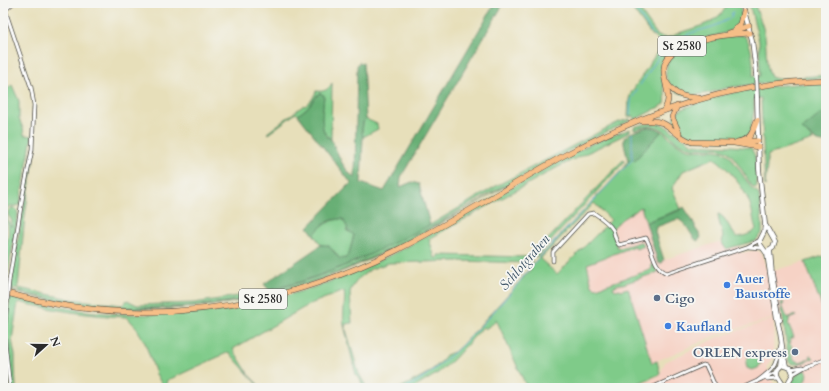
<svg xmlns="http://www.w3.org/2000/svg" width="829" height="391" viewBox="0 0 829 391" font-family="Cardo,serif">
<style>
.built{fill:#f6d2c5}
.green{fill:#7fcb89;stroke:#557b5a;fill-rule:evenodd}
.forest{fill:#67af75;stroke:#496d50}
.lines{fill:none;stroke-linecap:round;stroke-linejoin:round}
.stream{stroke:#69a8dc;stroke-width:1}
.minor-casing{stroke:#474640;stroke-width:4.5}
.tertiary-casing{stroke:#474640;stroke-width:5.5}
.trunk-casing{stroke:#474640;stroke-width:6}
.minor{stroke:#fff;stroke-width:3}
.tertiary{stroke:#fff;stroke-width:4}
.trunk{stroke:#f6be87;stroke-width:5}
.minor-bridge-casing{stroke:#474640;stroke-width:4.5;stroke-linecap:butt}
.tertiary-bridge-casing{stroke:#474640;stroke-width:5.5;stroke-linecap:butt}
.minor-bridge{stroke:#fff;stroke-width:3}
.tertiary-bridge{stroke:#fff;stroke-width:4}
.shop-dot{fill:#3f7fe0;stroke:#f6f6f2;stroke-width:1.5}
.service-dot{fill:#5c6f8a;stroke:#f6f6f2;stroke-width:1.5}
.labels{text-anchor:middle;stroke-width:3.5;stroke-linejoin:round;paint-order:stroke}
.shield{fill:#f6f6f2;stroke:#686867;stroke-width:1}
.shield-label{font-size:12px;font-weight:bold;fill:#2b2b2b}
.shop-label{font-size:13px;font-weight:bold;fill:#366cbe;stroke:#f6f6f2;text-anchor:start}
.service-label{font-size:13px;font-weight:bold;fill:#4e5e75;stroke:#f6f6f2;text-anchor:start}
.water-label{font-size:14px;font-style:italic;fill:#415769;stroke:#f6f6f2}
</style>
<rect width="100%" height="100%" fill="#f6f6f2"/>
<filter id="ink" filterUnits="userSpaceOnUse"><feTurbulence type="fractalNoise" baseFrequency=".025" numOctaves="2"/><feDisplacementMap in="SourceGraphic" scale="8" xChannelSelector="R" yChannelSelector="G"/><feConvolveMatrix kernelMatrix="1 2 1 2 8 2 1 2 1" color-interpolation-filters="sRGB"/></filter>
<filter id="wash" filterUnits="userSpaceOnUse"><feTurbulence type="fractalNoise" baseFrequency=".012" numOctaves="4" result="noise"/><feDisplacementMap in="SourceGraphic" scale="16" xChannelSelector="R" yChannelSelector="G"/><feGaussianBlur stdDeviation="0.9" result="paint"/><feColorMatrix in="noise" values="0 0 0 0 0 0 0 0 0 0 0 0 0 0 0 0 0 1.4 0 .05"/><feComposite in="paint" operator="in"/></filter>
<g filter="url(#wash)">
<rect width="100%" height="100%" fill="#e7dfba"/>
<path class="built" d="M641,207L659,263L663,262L664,260L672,257L718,242L722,243L726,249L738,246L742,253L755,250L758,251L762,254L766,269L775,270L805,262L826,317V388H811L803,384L798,388H791L792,382L799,372L796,364H791L788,360L782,316L717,335L652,363L628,289L621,290L619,289L616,290L613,287L619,284H623L658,272L653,264L650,270L596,288L592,286L587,264L635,246L640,242L620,248L617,247L612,229L622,219Z
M774,319L773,357L767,367L774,383L780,388H631L660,375L665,362L718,337Z"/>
<path class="green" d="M628,3H635L658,36C667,39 671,37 679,33C698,26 719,24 728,3H739C740,8 743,16 740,21C729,43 679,33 665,57C655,73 668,87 665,104L634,120V116L628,117L629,99L631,93L663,43L652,36Z
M749,3H754C758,14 763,25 765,36C767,49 765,66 771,77L777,79L826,75V78C794,79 763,83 732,87C719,89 706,95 693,95C688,95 679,94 676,91C673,88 670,85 668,81C665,77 666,71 667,66C670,48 696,44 711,40C719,39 738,33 744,36C752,41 754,69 753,76H760L759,41Z
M332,83L331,139C317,130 323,110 324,96L319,93L307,108L298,115L296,113L268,134L267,133L304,105L305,106C310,102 314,98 316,91C324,92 328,90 332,83Z
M826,83V118L823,114L802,129L813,140L768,155L765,186L761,98H754V110L750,134L740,140H696C685,137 664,120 680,110C689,106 699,102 709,99C744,88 790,83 826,83Z
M12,85L19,101V119L23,128L24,135L32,136L20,204L17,206H9L5,211L6,216L11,227L12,221L8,215V211L11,208H15L17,210L18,215L6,285L11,286C17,242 25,197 33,153L35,151L25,215L18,288L70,299L123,305L127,300L137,305L194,303L264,292L296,284L322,275L357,261L430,225L496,186L601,131L619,122L630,119V121C599,135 569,150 539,167C498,190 458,215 416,237C315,290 221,316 106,308C71,306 37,298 3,289C3,280 2,270 3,261C5,245 14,230 3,216V92ZM503,186H505C486,198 466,209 447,219C400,246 352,270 301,286C231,307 154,314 82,304C58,301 33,298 10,290L18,288L20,292C48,298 77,304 106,306C188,312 275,300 350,267C375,256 400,244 424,231C450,216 476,200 503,186Z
M364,119H366L377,124L378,129L363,137L362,130Z
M648,123L662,124L693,144L731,146L751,148L755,156L757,187L754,188L752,186C746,178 735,156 727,151C718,145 700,151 688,147C664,140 667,117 634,130V127Z
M630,129V131L624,135L558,167L429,239L435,258H438V255L531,257L532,262L529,263L456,261L389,263L371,269L358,279L351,289L350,293L352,323L346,324L345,326L359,374L366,386L365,387C361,385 361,378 356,375L344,325C342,314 346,302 344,291L310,304L233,349L250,376L262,388H260L229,352L166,381L169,388H164L156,374L145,343L136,327L127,317C90,316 54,310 18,302L12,340L15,355V366L16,388H12L6,333L10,296C41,304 73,310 105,313C186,319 270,306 345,276C385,260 421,239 458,218C494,198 530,177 566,157L591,144Z
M662,131C669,137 676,144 685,148C699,154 718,145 730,156L752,189L757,192L759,195L762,222V233L761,235L755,241L726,249L722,243C725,233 718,224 718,214H719L724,218L736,237C742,237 752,234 756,229C753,221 753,212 750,204C745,189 727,166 714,158L683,171L672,188L681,209L649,221L646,223L641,207L622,219L612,229L617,247L620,248L640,242H642L644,246L636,249L635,246L587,264L592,286L596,288L650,270L652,268L651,265L653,264L658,272L623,284H619L613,287L615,290L620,289L621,290L628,288L652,363L657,361L660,374L627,388H527L496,319L495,322L485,329L483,327L453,360L438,373L414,388H400L428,373L440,363L446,355L454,352L461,346L532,268H529L624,168L628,161L635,160ZM594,203L611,220L557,274L540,259Z
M624,159L625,161L536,257L533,255Z
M340,219H343L348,229L346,230L354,234L349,254L346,258L340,259L334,251L324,245H321L314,235C321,225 328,221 340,219Z
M826,255V317L805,262Z
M783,302L784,304L782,305L787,318L795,315L796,316L789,319V322L788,323L794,337L790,339L791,342L789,343L792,346L790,350L794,360L800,362L811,358L810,355H811L814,358C806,361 796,367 789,362L781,303Z
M751,354H756L759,358L761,363L758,368L752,370L747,368C745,362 746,358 751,354Z
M803,370L806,371L808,374L805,381L798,388H791C791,380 797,373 803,370Z"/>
<path class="forest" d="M495,3H504L401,177L400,187L412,182L419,184L430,225C376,252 328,277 269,290L264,284L321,245H328L340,259L346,258L349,254L354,235L346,230L348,229L343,219C330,218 321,225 314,235L308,227L351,183L298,115L307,108L319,93L324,95L322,118L323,129L326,136L331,139L342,163L349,173L355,178L357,66L359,62L363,63L366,119L363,122L362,130L363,137L361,183L384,191Z
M822,113L826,118V142C816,143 809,135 802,129Z
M648,127L656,128L662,131L635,160L628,161L624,144V138L630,133Z
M684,207L695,225V228L701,236L700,239L697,241C690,236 689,225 678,219L656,227L655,232L664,260L662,263H658L646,223L649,221L678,211Z"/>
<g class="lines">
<path class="stream" d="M631,3L654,36
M758,6L769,5L772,3
M640,85L655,63L667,43L694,32L712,27L731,18L732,13L733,12
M630,115L631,100L638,88
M406,388C438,370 463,345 488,318C503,301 518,285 531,266L632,160V133"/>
</g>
</g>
<g filter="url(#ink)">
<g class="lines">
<defs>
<path id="minor" d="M3,8L5,10L31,87L34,105L32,150L23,194L9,281
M5,10L13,3
M749,247L761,248
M553,261V252L588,214L594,213C600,217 609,223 613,230C615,235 615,241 619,245L646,238C653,249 653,268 667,273L747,247L760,240
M7,303L4,333L10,388
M791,369L802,367
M793,374L805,367L826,359
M767,379L778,378
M756,382C774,369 777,367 781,344
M651,388L703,365L706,366L716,388
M742,388L777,372"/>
<path id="tertiary" d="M742,3L752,40L756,73
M757,98L759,169L765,224L764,232L760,240V244L767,254L777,319L780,332
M766,226L775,242L773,248L768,251
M770,250L772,274L780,320
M780,331L783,353L786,366
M782,357L781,366C771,374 782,380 785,388
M784,366L791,368L793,374L789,381L788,388"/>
<path id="trunk" d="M735,29L741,24L744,11
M728,33L749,26
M667,83C675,96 685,97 699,98
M677,106L672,117L679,132
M664,110C673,98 664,85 664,71C662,40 728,34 750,33
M642,121C672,118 669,134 692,142L734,143L758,147
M745,141H758
M737,142C752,139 752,133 757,120
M3,292C138,330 270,312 395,251C453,222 507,187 563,156C644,112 733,82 826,80"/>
</defs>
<use href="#minor" class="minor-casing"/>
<use href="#tertiary" class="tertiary-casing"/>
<use href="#trunk" class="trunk-casing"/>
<use href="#minor" class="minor"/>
<use href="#tertiary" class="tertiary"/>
<use href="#trunk" class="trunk"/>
<defs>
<path id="minor-bridge" d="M7,303L9,281"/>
<path id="tertiary-bridge" d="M756,73L757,98"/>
</defs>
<use href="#minor-bridge" class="minor-bridge-casing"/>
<use href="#tertiary-bridge" class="tertiary-bridge-casing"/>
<use href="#minor-bridge" class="minor-bridge"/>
<use href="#tertiary-bridge" class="tertiary-bridge"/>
</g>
</g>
<g class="shop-dot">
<circle cx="727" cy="285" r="4"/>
<circle cx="668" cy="326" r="4"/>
</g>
<g class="service-dot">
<circle cx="657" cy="298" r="4"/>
<circle cx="795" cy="352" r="4"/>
</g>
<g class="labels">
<g class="shield">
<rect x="658" y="36" width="48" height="20" rx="3"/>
<rect x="239" y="289" width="48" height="20" rx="3"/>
</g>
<g class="shield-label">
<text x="682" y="50">St 2580</text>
<text x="263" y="303">St 2580</text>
</g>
<g class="shop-label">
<text x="735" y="283">Auer<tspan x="735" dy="15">Baustoffe</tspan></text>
<text x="676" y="331">Kaufland</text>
</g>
<g class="service-label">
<text x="665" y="303">Cigo</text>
<text x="787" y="357" text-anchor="end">ORLEN express</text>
</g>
<g class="water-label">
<text transform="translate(524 262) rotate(-49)" y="5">Schlotgraben</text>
</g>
</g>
<rect width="829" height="391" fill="none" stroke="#f6f6f2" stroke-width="16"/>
<g transform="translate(46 345) rotate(69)" stroke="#f6f6f2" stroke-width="3" paint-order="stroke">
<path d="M0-3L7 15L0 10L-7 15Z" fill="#2b2b2b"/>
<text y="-6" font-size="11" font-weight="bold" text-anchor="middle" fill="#2b2b2b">N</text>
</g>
</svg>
